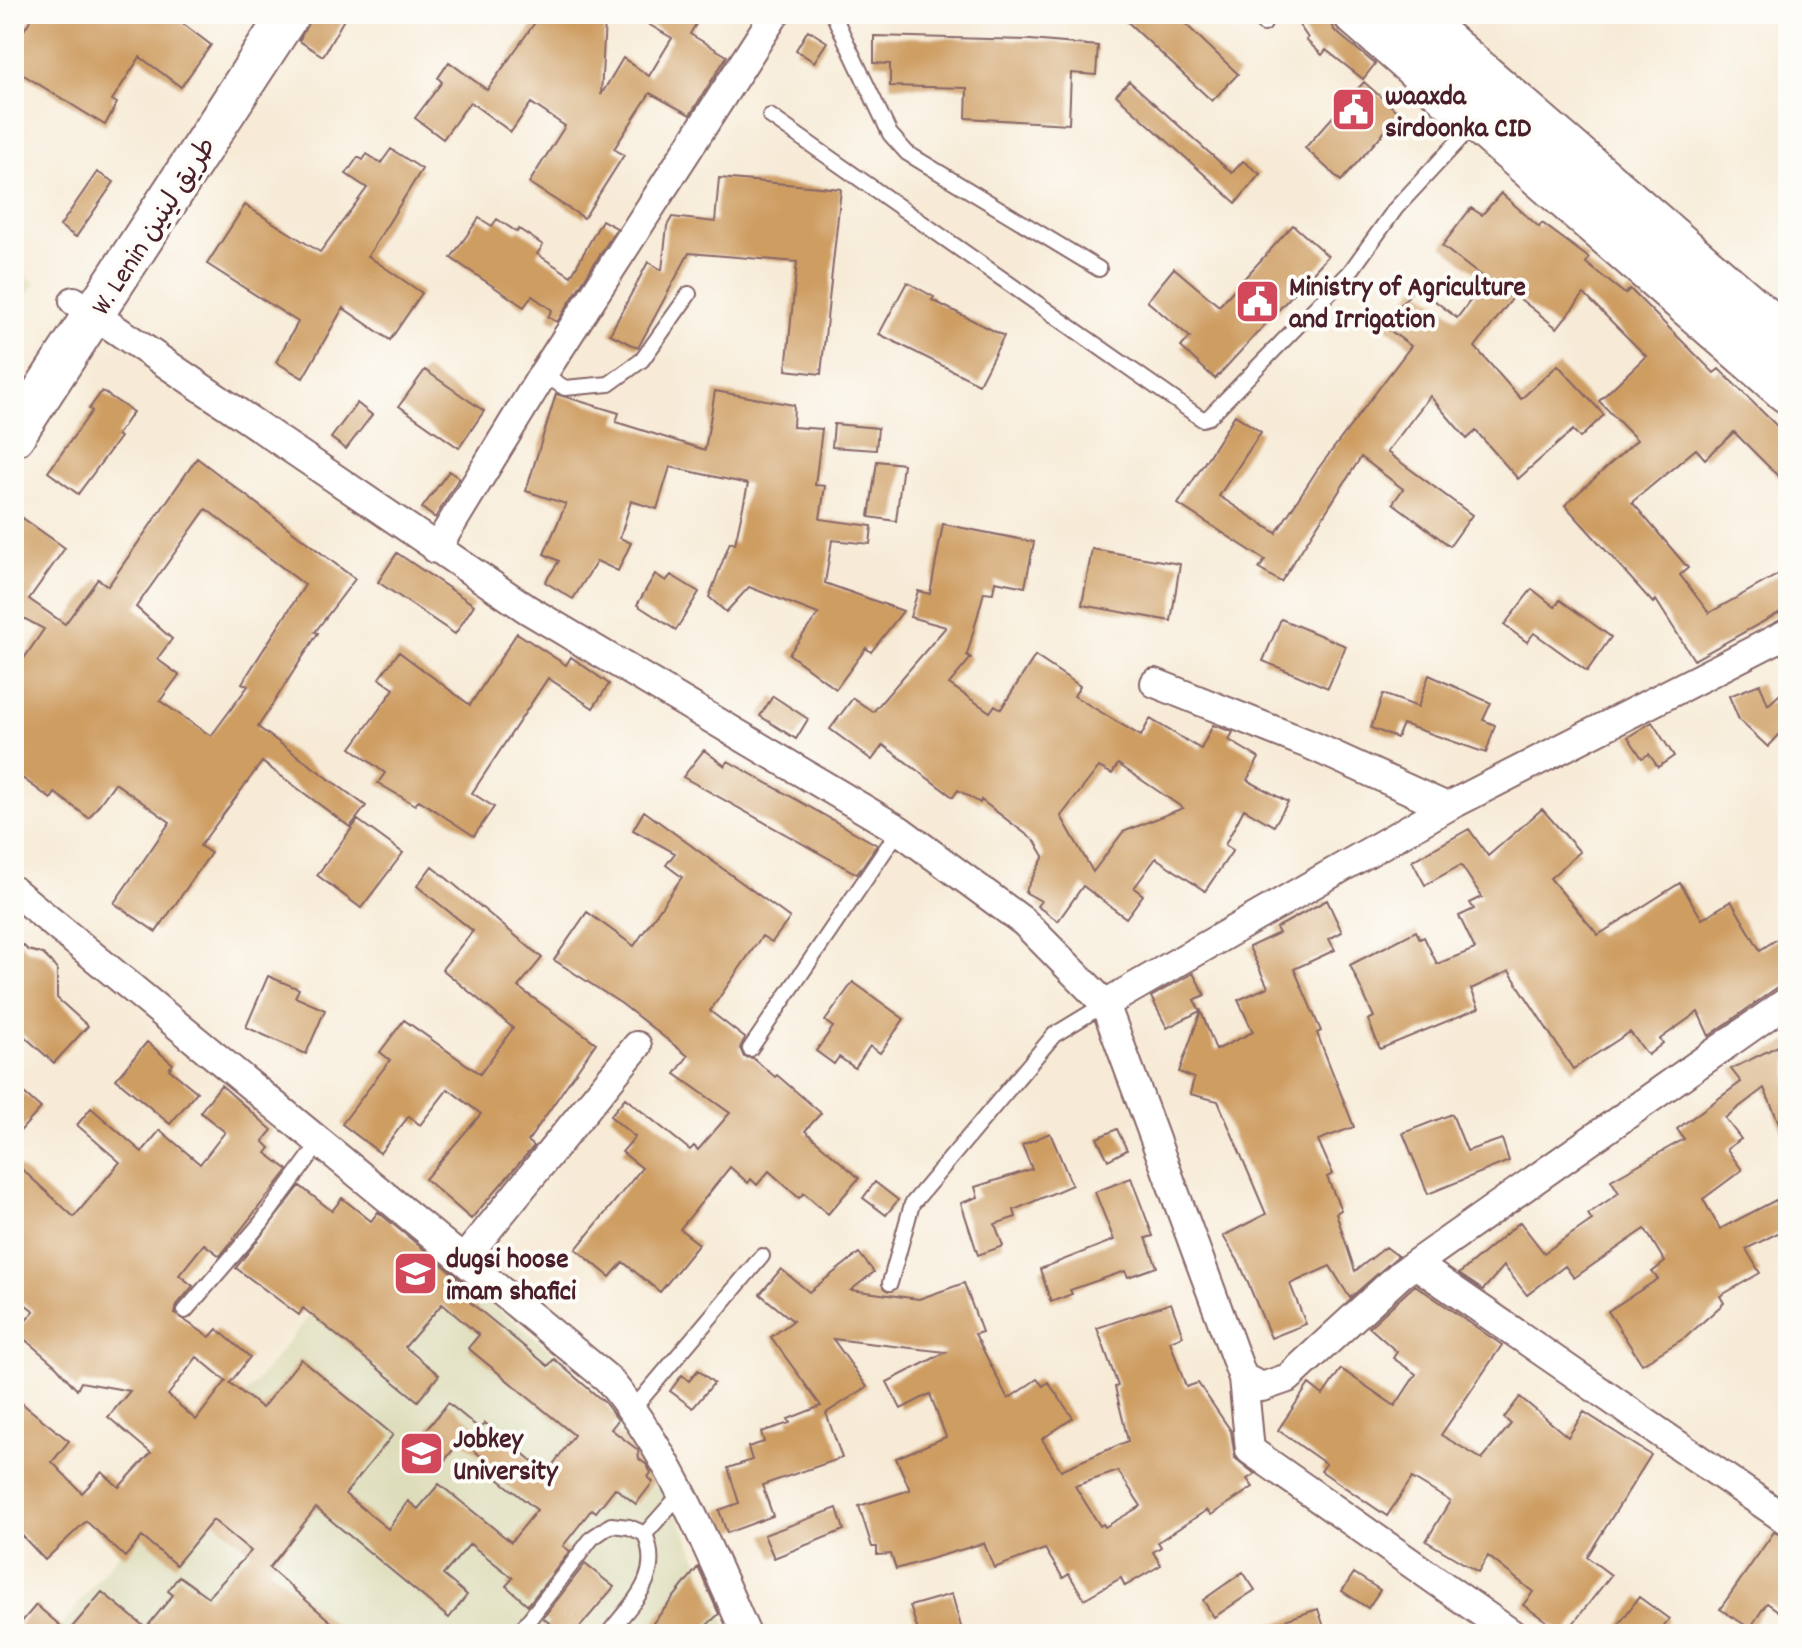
<svg xmlns="http://www.w3.org/2000/svg" width="1802" height="1648" viewBox="0 0 1802 1648" font-family="Dekko,'Playpen Sans Arabic',sans-serif">
<style>
.built{fill:#deddbb}
.building{fill:#ce9d62;fill-rule:evenodd}
.lines{fill:none;stroke-linecap:round;stroke-linejoin:round}
.service-casing{stroke:#876667;stroke-width:18}
.minor-casing{stroke:#876667;stroke-width:32}
.secondary-casing{stroke:#876667;stroke-width:44}
.trunk-casing{stroke:#876667;stroke-width:48}
.service{stroke:#fff;stroke-width:14}
.minor{stroke:#fff;stroke-width:28}
.secondary{stroke:#fff;stroke-width:40}
.trunk{stroke:#fff;stroke-width:44}
.labels{text-anchor:middle;stroke-width:8;stroke-linejoin:round;paint-order:stroke}
.poi-label{font-size:28px;font-weight:bold;fill:#4a1f2b;stroke:#fdfcf7;text-anchor:start}
.street-label{font-size:28px;fill:#4a1f2b;stroke:#fdfcf7}
</style>
<rect width="100%" height="100%" fill="#fdfcf7"/>
<filter id="ink" filterUnits="userSpaceOnUse"><feTurbulence type="fractalNoise" baseFrequency=".0125" numOctaves="2"/><feDisplacementMap in="SourceGraphic" scale="16" xChannelSelector="R" yChannelSelector="G"/><feConvolveMatrix kernelMatrix="1 2 1 2 8 2 1 2 1" color-interpolation-filters="sRGB"/></filter>
<filter id="wash" filterUnits="userSpaceOnUse"><feTurbulence type="fractalNoise" baseFrequency=".006" numOctaves="4" result="noise"/><feDisplacementMap in="SourceGraphic" scale="32" xChannelSelector="R" yChannelSelector="G"/><feGaussianBlur stdDeviation="1.8" result="paint"/><feColorMatrix in="noise" values="0 0 0 0 0 0 0 0 0 0 0 0 0 0 0 0 0 1.4 0 .05"/><feComposite in="paint" operator="in"/></filter>
<g filter="url(#wash)">
<rect width="100%" height="100%" fill="#f7ebd7"/>
<path class="built" d="M14,269L36,283L14,314Z
M385,1221L549,1349L626,1423L664,1483L730,1634H54Z"/>
<g id="blocks">
<path class="building" d="M34,14H188L182,23L211,45L181,87L140,57L112,100L117,103L105,125L14,69V46Z
M312,14H347L323,56L299,41Z
M541,14H574L571,19L605,21L601,95L623,58L649,76L672,38L631,14H702L690,34L727,56L690,115L650,93L614,149L624,155L584,218L529,183L565,126L531,103L511,132L470,102L443,139L415,118L442,82L438,78L449,62L487,90Z
M1119,14H1175L1238,74L1212,101Z
M1308,14H1324L1332,22L1334,30L1375,64L1363,79L1326,50L1322,55L1306,40L1308,38L1299,25Z
M808,30L827,42L814,62L796,50Z
M874,36L1030,40L1098,46L1096,75L1071,73L1069,124L966,118L967,88L890,86V64L874,63Z
M1129,81L1232,173L1243,161L1260,174L1236,203L1116,95Z
M1364,82L1400,114L1341,181L1305,148Z
M391,149L422,169L368,256L422,293L390,340L343,308L303,378L276,362L298,322L207,264L245,205L320,252L367,188L346,174L358,157L363,160L367,154L381,163Z
M97,172L114,182L76,237L60,226Z
M719,178L841,189L821,374L786,370L797,262L689,253L638,348L610,334L648,262L662,270L667,226L672,217L715,222Z
M1501,193L1539,227L1542,223L1589,258L1586,263L1625,294L1630,289L1714,373L1719,369L1788,437V486L1734,432L1705,459L1696,449L1632,502L1688,568L1680,575L1709,613L1788,569V608L1694,660L1656,600L1653,603L1565,505L1637,440L1599,401L1646,356L1584,294L1557,328L1515,295L1475,347L1521,399L1558,365L1604,415L1580,438L1573,430L1518,479L1476,431L1467,439L1430,396L1387,452L1472,515L1450,546L1393,503L1403,489L1361,457L1281,582L1259,569L1265,560L1178,504L1235,415L1261,432L1219,496L1276,533L1317,470L1411,346L1384,326L1416,286L1457,318L1486,280L1442,246L1471,208L1482,215Z
M479,218L492,226L497,219L517,232L519,229L543,245L537,254L571,276L602,220L617,228L557,322L548,317L552,310L532,296L524,307L451,258Z
M1293,225L1328,256L1215,379L1181,347L1190,337L1147,301L1174,268L1219,306Z
M907,282L934,297L932,300L1004,336L979,384L879,334Z
M425,370L484,411L459,448L399,406Z
M102,391L133,412L117,435L120,437L78,494L48,472L92,411L89,409Z
M715,391L794,405L793,427L822,429L815,485L825,486L820,519L872,526L870,544L832,540L825,583L903,611L871,652L866,648L836,689L789,654L818,614L749,587L726,612L709,597L730,542L735,544L748,484L670,467L657,509L631,501L620,538L631,543L618,571L597,561L573,599L545,582L559,561L544,554L566,504L526,491L556,394L619,413L616,422L705,450Z
M357,403L372,415L346,449L331,438Z
M834,424L878,428L876,450L832,447Z
M197,458L355,579L315,632L318,633L258,727L366,806L350,827L262,762L200,846L211,853L156,932L114,903L170,822L115,783L89,818L55,793L51,799L14,772V673L44,629L18,615L14,620V512L65,548L29,599L65,624L98,579L108,586ZM206,509L305,585L242,683L248,686L211,736L160,701L179,675L157,659L172,639L136,607Z
M877,461L903,464L896,521L869,517Z
M449,471L459,478L435,518L422,508Z
M943,524L1034,542L1025,587L995,581L993,593L984,592L967,655L971,658L949,684L990,712L995,705L1001,709L1035,656L1080,686L1074,696L1141,736L1150,719L1201,749L1213,725L1233,732L1229,740L1259,758L1247,780L1288,802L1274,826L1244,809L1225,845L1233,850L1205,891L1156,858L1134,888L1143,895L1126,918L1083,886L1058,921L1037,906L1041,901L1025,892L1044,856L1035,841L981,800L980,803L958,790L953,797L883,745L872,760L830,729L853,698L873,712L946,627L910,617L918,591L930,594ZM1118,764L1183,808L1123,832L1093,872L1061,816L1099,767L1112,774Z
M1092,549L1180,564L1171,621L1082,605Z
M397,553L474,605L455,634L378,582Z
M655,574L666,581L671,575L699,592L676,630L637,605Z
M1532,589L1555,607L1560,600L1611,637L1587,671L1534,633L1527,642L1504,625Z
M1281,619L1346,646L1328,688L1263,661Z
M517,633L566,665L571,657L609,684L593,708L548,678L472,793L494,807L474,836L419,800L415,805L378,783L385,773L351,748L394,689L379,678L399,652L470,705Z
M1429,675L1491,703L1483,720L1495,725L1486,753L1403,724L1397,738L1371,728L1383,694L1418,707Z
M1760,684L1768,705L1788,687V725L1768,747L1739,720L1729,696Z
M773,696L808,719L796,739L760,716Z
M1652,722L1674,756L1658,767L1649,754L1642,758L1628,737Z
M704,750L725,766L728,761L877,845L857,874L683,777Z
M1542,809L1580,852L1550,878L1598,935L1680,883L1702,919L1731,901L1760,950L1788,932V984L1778,987L1709,1036L1698,1012L1660,1039L1663,1043L1648,1055L1630,1032L1573,1069L1509,971L1471,989L1479,1008L1380,1049L1368,1020L1374,1017L1350,965L1416,931L1420,939L1424,937L1437,964L1475,949L1459,916L1474,909L1470,903L1482,897L1461,865L1425,885L1412,861L1469,829L1488,856Z
M644,811L790,918L772,942L762,936L710,1011L745,1038L740,1048L744,1057L753,1058L775,1077L777,1075L821,1113L805,1131L859,1178L828,1214L804,1193L799,1198L769,1171L757,1185L751,1179L748,1183L730,1167L680,1229L699,1244L660,1292L623,1262L610,1277L576,1249L642,1168L622,1152L635,1137L610,1116L625,1098L690,1150L694,1146L698,1150L730,1113L675,1074L688,1056L622,1004L554,960L587,912L634,946L682,877L666,865L675,853L633,830Z
M358,820L403,853L361,908L317,875Z
M432,866L542,958L518,987L596,1043L528,1141L534,1146L471,1219L425,1179L481,1114L448,1089L420,1125L409,1116L380,1153L342,1124L390,1060L380,1052L404,1020L480,1074L513,1028L442,969L473,931L417,886Z
M1327,900L1342,932L1329,939L1335,950L1294,969L1321,1031L1317,1033L1354,1127L1318,1140L1333,1174L1327,1177L1341,1210L1336,1213L1355,1271L1386,1247L1398,1256L1350,1298L1330,1266L1290,1284L1306,1324L1271,1338L1240,1264L1223,1236L1266,1214L1218,1101L1190,1094L1194,1078L1179,1072L1201,1011L1216,1050L1253,1032L1238,1000L1268,987L1249,947L1279,933L1276,928Z
M14,937L28,950L43,954L51,962L57,970V998L88,1026L54,1063L14,1027Z
M1193,973L1205,995L1194,1000L1200,1011L1167,1028L1151,997Z
M268,976L299,989L295,997L325,1010L306,1054L246,1027Z
M853,982L904,1019L880,1053L870,1046L855,1068L839,1057L834,1064L816,1051L833,1027L825,1021Z
M1788,1041V1144L1764,1088L1725,1118L1741,1139L1727,1149L1742,1170L1703,1199L1720,1229L1776,1200L1788,1228L1746,1249L1760,1273L1720,1296L1724,1303L1686,1337L1642,1364L1608,1311L1658,1279L1652,1272L1665,1262L1645,1229L1574,1278L1565,1266L1527,1295L1504,1266L1483,1290L1459,1274L1520,1222L1544,1253L1592,1220L1588,1214L1619,1193L1611,1180L1684,1139L1677,1129L1741,1082L1731,1069Z
M147,1042L173,1064L169,1069L197,1092L170,1124L116,1079Z
M221,1085L272,1130L263,1141L270,1148L266,1153L288,1170L220,1256L204,1244L179,1275L193,1286L177,1305L175,1314L210,1337L217,1329L250,1357L230,1383L262,1408L301,1359L393,1435L345,1494L388,1529L408,1501L418,1509L439,1484L511,1542L537,1510L493,1475L498,1470L461,1440L436,1471L410,1450L448,1403L480,1429L485,1423L547,1473L574,1435L468,1348L479,1335L442,1304L405,1347L439,1375L418,1401L303,1308L299,1315L236,1268L300,1186L332,1211L342,1198L371,1221L378,1212L461,1280L454,1289L548,1366L554,1359L604,1402L618,1420L611,1429L638,1450L639,1459L647,1465L651,1473L648,1477L653,1482L636,1504L615,1488L596,1512L592,1509L563,1546L570,1551L528,1605L506,1586L513,1578L470,1544L443,1575L467,1595L449,1618L316,1508L269,1568L345,1634H30L19,1625L36,1605L68,1632L102,1592L146,1628L173,1595L168,1591L179,1576L208,1597L251,1551L213,1520L176,1565L142,1537L125,1557L86,1521L45,1560L14,1527V1397L69,1441L52,1462L82,1493L102,1472L119,1487L151,1453L108,1417L130,1391L81,1382L77,1390L56,1366L16,1332L34,1311L14,1296V1162L74,1217L120,1162L77,1125L91,1108L142,1152L160,1130L200,1164L225,1132L200,1112ZM197,1357L226,1381L196,1420L168,1395Z
M24,1093L41,1108L14,1138V1104Z
M1452,1114L1467,1151L1502,1139L1509,1161L1428,1194L1403,1133Z
M1117,1129L1127,1150L1108,1160L1097,1138Z
M1050,1133L1072,1185L1014,1210L1016,1217L995,1224L1003,1246L978,1255L961,1203L978,1197L975,1187L1032,1169L1022,1145Z
M1131,1178L1153,1236L1146,1238L1157,1267L1128,1277L1125,1271L1070,1290L1072,1294L1051,1302L1040,1269L1114,1240L1095,1192Z
M875,1182L898,1200L886,1215L863,1198Z
M859,1253L874,1272L851,1290L919,1299L964,1283L982,1332L975,1334L1008,1399L1037,1379L1043,1386L1048,1382L1073,1418L1042,1439L1061,1470L1128,1441L1115,1387L1118,1386L1097,1328L1171,1303L1183,1336L1170,1341L1186,1387L1198,1383L1231,1431L1235,1458L1255,1474L1247,1479L1253,1487L1211,1515L1207,1510L1158,1542L1161,1547L1153,1552L1161,1565L1125,1586L1121,1578L1084,1599L1069,1574L1063,1578L1045,1549L994,1568L984,1543L896,1569L891,1554L877,1555V1547H872L859,1506L910,1490L896,1458L946,1437L930,1394L901,1409L887,1382L946,1352L833,1339L867,1387L826,1413L842,1458L762,1485L773,1516L727,1533L719,1510L739,1503L728,1468L752,1460L748,1447L764,1442L761,1432L790,1423L788,1419L821,1406L771,1337L793,1321L760,1294L781,1269L809,1292ZM1118,1471L1141,1506L1105,1527L1103,1524L1100,1526L1075,1486Z
M1415,1285L1502,1345L1441,1435L1482,1459L1511,1424L1504,1418L1520,1397L1568,1437L1584,1412L1651,1455L1587,1557L1611,1575L1565,1634L1523,1605L1533,1592L1488,1556L1478,1572L1426,1541L1450,1501L1412,1478L1387,1516L1321,1471L1326,1464L1278,1430L1309,1384L1323,1395L1341,1369L1395,1406L1416,1374L1393,1358L1397,1352L1369,1327Z
M698,1370L714,1383L693,1408L670,1391L682,1375L689,1381Z
M837,1508L844,1530L774,1558L764,1535Z
M1774,1532L1788,1538V1618L1767,1603L1750,1628L1720,1609Z
M585,1564L614,1587L574,1634H540L549,1623L543,1618Z
M698,1567L719,1614L697,1634H644Z
M1243,1572L1255,1590L1214,1617L1203,1600Z
M1354,1573L1380,1590L1368,1608L1342,1591Z
M952,1594L963,1634H919L910,1606Z
M1639,1597L1669,1619L1657,1634H1612Z
M1318,1609L1324,1627L1314,1634H1255L1254,1630Z"/>
</g>
</g>
<g filter="url(#ink)">
<use href="#blocks" fill-opacity="0" stroke="#876667" stroke-width="2"/>
<g class="lines">
<defs>
<path id="service" d="M833,14L890,134L907,153L1099,269
M1252,14L1264,24
M770,116L1202,419L1209,417L1350,272L1396,208L1474,124
M543,374L565,388L609,384L642,360L689,294
M750,1049L899,830
M890,1283L912,1204L1054,1035L1105,1004
M185,1311L261,1223L321,1141
M633,1409L762,1256
M518,1634L592,1538L611,1525L629,1527L645,1534
M608,1634C633,1601 663,1578 645,1534L683,1491"/>
<path id="minor" d="M74,301L527,609L899,830L1024,922L1105,1004L1243,1378L1262,1387L1288,1378L1401,1274L1788,1001
M436,549L543,374L775,14
M1155,683L1313,746L1447,807
M14,891L608,1379C671,1455 706,1544 746,1634
M1105,1004L1447,807L1788,633
M463,1260L637,1046
M1417,1265L1788,1521
M1243,1378L1250,1450L1512,1634"/>
<path id="secondary" d="M14,436L289,14"/>
<path id="trunk" d="M1356,14L1788,391
M1411,14L1788,340"/>
</defs>
<use href="#service" class="service-casing"/>
<use href="#minor" class="minor-casing"/>
<use href="#secondary" class="secondary-casing"/>
<use href="#trunk" class="trunk-casing"/>
<use href="#service" class="service"/>
<use href="#minor" class="minor"/>
<use href="#secondary" class="secondary"/>
<use href="#trunk" class="trunk"/>
</g>
</g>
<defs>
<symbol id="civic-square" viewBox="-11 -11 22 22"><rect x="-9" y="-9" width="18" height="18" rx="4" fill="#d1495b" stroke="#fdfcf7"/><path d="M-.6-6.5H3V-4.5H.6V-3L4-1V1h2V6H-6V1h2V-1L-.6-3ZM-1.2 2.5V6h2.4V2.5Z" fill="#fff"/></symbol>
<symbol id="school-square" viewBox="-11 -11 22 22"><rect x="-9" y="-9" width="18" height="18" rx="4" fill="#d1495b" stroke="#fdfcf7"/><path d="M0-5L7-2L0 1L-7-2ZM-4 1L0 2.5L4 1V4Q0 6-4 4Z" fill="#fff"/></symbol>
<symbol id="university-square" viewBox="-11 -11 22 22"><rect x="-9" y="-9" width="18" height="18" rx="4" fill="#d1495b" stroke="#fdfcf7"/><path d="M0-5L7-2L0 1L-7-2ZM-4 1L0 2.5L4 1V4Q0 6-4 4Z" fill="#fff"/></symbol>
</defs>
<g fill-rule="evenodd">
<use href="#civic-square" x="1328" y="84" width="51" height="51"/>
<use href="#civic-square" x="1232" y="276" width="51" height="51"/>
<use href="#school-square" x="390" y="1248" width="51" height="51"/>
<use href="#university-square" x="396" y="1428" width="51" height="51"/>
</g>
<g class="labels">
<g class="poi-label">
<text x="1385" y="104">waaxda<tspan x="1385" dy="32">sirdoonka CID</tspan></text>
<text x="1289" y="295">Ministry of Agriculture<tspan x="1289" dy="32">and Irrigation</tspan></text>
<text x="446" y="1267">dugsi hoose<tspan x="446" dy="32">imam shafici</tspan></text>
<text x="453" y="1447">Jobkey<tspan x="453" dy="32">University</tspan></text>
</g>
<g class="street-label">
<text transform="translate(152 225) rotate(-57)" y="10">W. Lenin طريق لينين</text>
</g>
</g>
<rect width="1802" height="1648" fill="none" stroke="#fdfcf7" stroke-width="48"/>
</svg>
